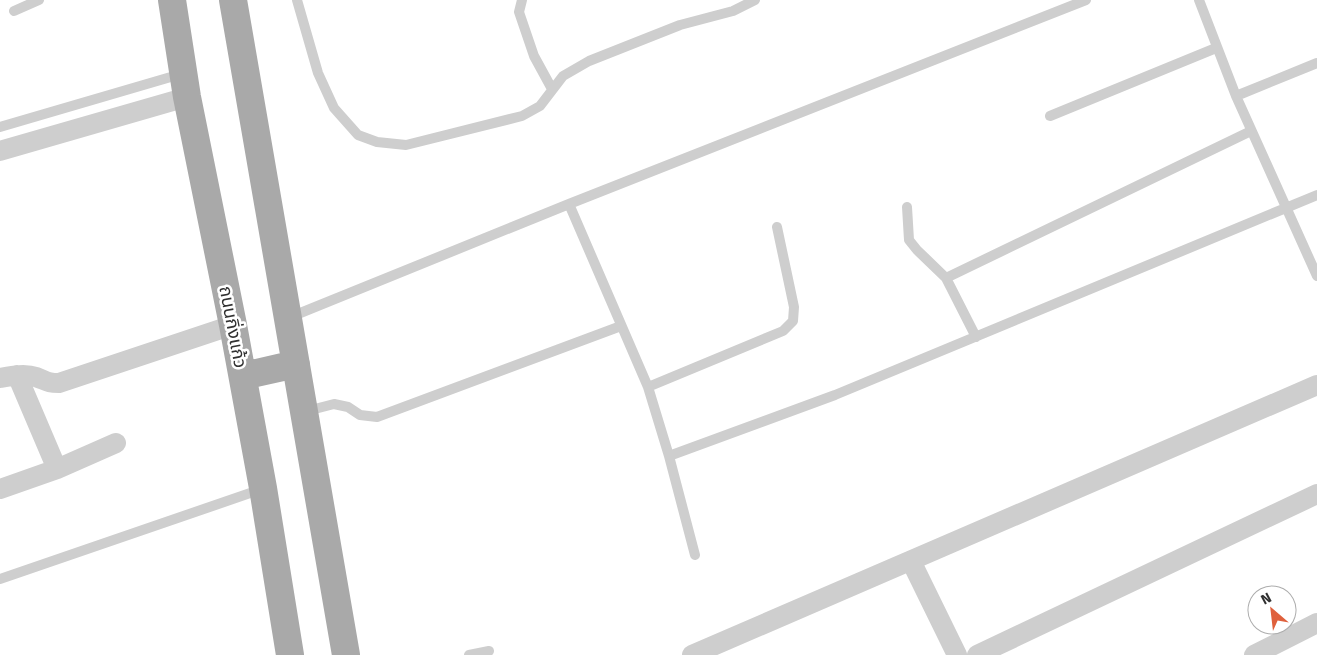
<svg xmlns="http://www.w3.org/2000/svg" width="1317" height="655" viewBox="0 0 1317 655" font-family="'Fira Sans','Noto Sans Thai',sans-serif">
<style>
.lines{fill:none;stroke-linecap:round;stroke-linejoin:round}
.service{stroke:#cecece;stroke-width:10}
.minor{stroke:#cecece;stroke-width:20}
.primary{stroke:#a9a9a9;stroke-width:28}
.labels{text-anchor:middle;stroke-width:5;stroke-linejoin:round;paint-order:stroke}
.street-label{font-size:18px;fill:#313131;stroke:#fff}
</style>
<rect width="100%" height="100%" fill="#fff"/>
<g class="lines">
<path class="service" d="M297,0L318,73L334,108L358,135L377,142L406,145L522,116L540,106L563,76L589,61L680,25L733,11L755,0
M522,0L519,12L534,56L552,89
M1199,0L1236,96L1317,276
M14,11L39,0
M1236,96L1317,63
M1050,116L1216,48
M0,127L181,74
M569,204L648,387L669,456L695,555
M907,207L909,240L917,250L946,278
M288,318L569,204L1086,0
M976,337L946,278L1251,131
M648,387L783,331L793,321L794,307L777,227
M307,411L334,404L348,407L360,415L377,417L621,326
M669,456L835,395L1317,195
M0,579L262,489
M469,655L489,651"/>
<path class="minor" d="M0,151L187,97
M17,375L57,469
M0,378C11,376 25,373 36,377C47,381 47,383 59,383L233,325
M0,489L57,469L116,443
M911,561L957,655
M692,655L1317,385
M977,655L1317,494
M1254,655L1317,623"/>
<path class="primary" d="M172,0L187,97L233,325L263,488L290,655
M233,0C270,218 310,436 346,655
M243,376L296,364"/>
</g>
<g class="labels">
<g class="street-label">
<text transform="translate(233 327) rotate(79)" y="6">ถนนกิ่งแก้ว</text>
</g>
</g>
<g transform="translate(1272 610) rotate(332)"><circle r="24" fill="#ffffff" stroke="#adadad"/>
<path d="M0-4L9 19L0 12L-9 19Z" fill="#df603c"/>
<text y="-8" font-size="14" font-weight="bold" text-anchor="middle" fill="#313131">N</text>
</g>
</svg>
